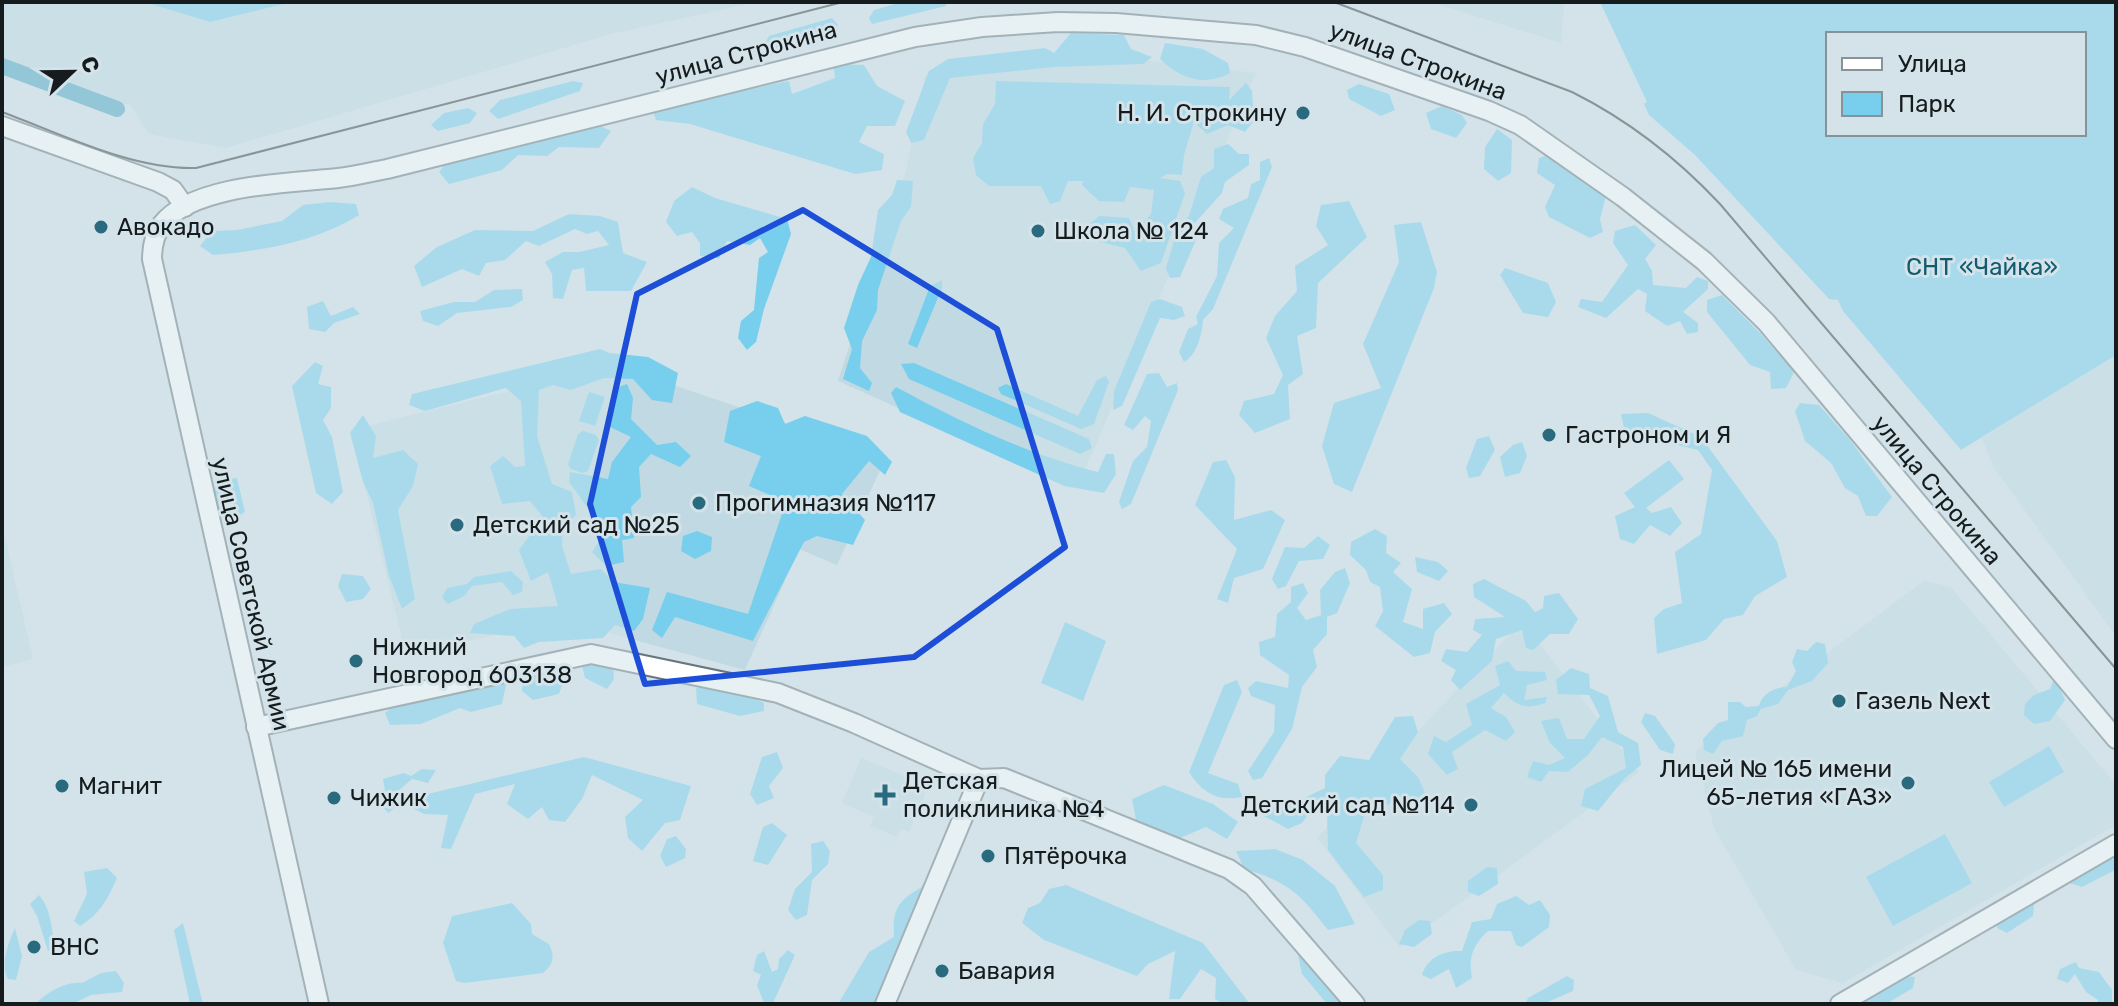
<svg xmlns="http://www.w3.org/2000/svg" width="2118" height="1006" viewBox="0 0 2118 1006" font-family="Rubik,sans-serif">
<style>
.built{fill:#c1d9e2}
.green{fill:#77cfed;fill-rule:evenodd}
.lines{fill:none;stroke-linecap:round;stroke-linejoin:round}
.canal{stroke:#45a2bf;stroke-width:16}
.minor-casing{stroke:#68777c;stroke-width:22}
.minor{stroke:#fff;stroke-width:18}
.tram{stroke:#2e3537;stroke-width:2}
.marked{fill:none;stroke:#1d4ed8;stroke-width:6;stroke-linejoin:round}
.poi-dot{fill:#296a7e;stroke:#d3e3e9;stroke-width:3}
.labels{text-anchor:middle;stroke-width:6;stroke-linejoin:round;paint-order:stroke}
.street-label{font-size:24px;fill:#161c1e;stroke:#d3e3e9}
.poi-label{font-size:24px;fill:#161c1e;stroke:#d3e3e9;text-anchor:start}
.park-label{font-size:24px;fill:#115c71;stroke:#d3e3e9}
</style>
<rect width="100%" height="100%" fill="#d3e3e9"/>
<path class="built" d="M2,2H144L210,22L292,2H757L611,34L226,148L149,134L131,106L2,61Z
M1430,2H1564L1561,43Z
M1136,59L1256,73L1077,488L838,381L906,171L925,75L993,65Z
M2116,355V636L1994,468L1982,438Z
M614,365L886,457L837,565L799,549L745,670L561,620L406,655L351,430Z
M2,524L33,659L2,667Z
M1924,581L1951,587L2116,785V825L1843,983L1796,970L1714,828L1695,752Z
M1522,621L1639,772L1400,947L1317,838Z
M861,758L928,786L909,832L901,829L897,837L870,826L874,817L842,803Z"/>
<path class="green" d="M144,2H292L210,22Z
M901,2H946V6L872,24L869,18L874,10Z
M1600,2H2116V355L1961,450L1843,311L1838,300L1829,299L1695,155L1649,115L1644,104L1647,102ZM2084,34V134H1828V34Z
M832,18L838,25L833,34L769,52L764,45L769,36Z
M1071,33L1124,35L1131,49L1152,57L1143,64L1054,67L950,78L924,140L911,143L906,132L929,71L948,59L1045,48L1054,53Z
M1165,43L1203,49L1228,63L1230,73C1204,87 1181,79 1160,59Z
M833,64L864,65L877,86L905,101L895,126H867L859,142L884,154L882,170L855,174L690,124L656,120L653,111L677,104L789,81L792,94L835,78Z
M573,81L583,83L580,91L498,119L489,111L500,100Z
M996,81L1230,87L1229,100L1246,83L1252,91L1254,121L1245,132L1228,125L1207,134L1197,125L1203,109L1197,111L1184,155L1182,175L1167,174L1160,178L1180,181L1185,193L1161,263L1141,271L1125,248L1097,241L1090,224L1099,216L1129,218L1135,232L1151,214L1154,190L1130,187L1124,202L1099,201L1082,185L1083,181H1068L1060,201L1050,204L1041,186H989L976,175L973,158L982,143L983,124L995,104Z
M1359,84L1389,94L1395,110L1381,116L1349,99L1347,90Z
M1442,106L1462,115L1467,123L1456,138L1431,129L1426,113Z
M468,108L477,113L470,123L438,131L431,125L444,113Z
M590,121L611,131L599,148L559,147L547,156L518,155L502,170L449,184L439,172L449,159Z
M1497,129L1512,140L1511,173L1498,181L1484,169L1485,147Z
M1228,144L1239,154H1249V165L1225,182L1222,193L1193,225L1196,240L1180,277L1170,278L1166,268L1177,230L1189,216L1201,177L1214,168V149Z
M1554,153L1607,192L1600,219L1603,232L1590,238L1549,217L1545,207L1555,185L1537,173L1539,158Z
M1269,158L1272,167L1213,309L1203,320C1202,334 1197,355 1184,362L1179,352L1188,329L1198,324L1196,317L1217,276L1219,243L1234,228L1219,219L1223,209L1248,198L1251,184L1260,180V162Z
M897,180L913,181L911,207L901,221L878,290L877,310L862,341L860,368L872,383L869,391L843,379L852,349L844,328L858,285L871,257L878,210L892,195Z
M692,187L715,198L787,219L791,234L764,309L756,342L747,350L738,338L741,321L754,310L759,258L768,252L760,238L750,245L727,241L719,258L700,256V243L692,232L677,236L666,222L674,201Z
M1349,201L1367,237L1318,283L1316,328L1297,336L1303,374L1288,385L1290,419L1255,433L1239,415L1244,401L1274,394L1283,375L1266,338L1275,316L1297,291L1295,266L1328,245L1316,226L1321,205Z
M330,202L356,204L359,215C316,242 262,251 213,255L200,246L212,231L237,230L282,221L303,205Z
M569,214L600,216L618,222L623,253L647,262L631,291H586L584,268L572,270L563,299L553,298L552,274L545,262L563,252H579L609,245L598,231L587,234L575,229L539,246L526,241L505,260L486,263L479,276L462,269L422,287L414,266L437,247L475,230L533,231Z
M1421,222L1437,272L1434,288L1352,492L1334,484L1322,446L1334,403L1381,388L1363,344L1399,262L1394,225Z
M1635,225L1656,245L1645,259L1652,271L1653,285L1686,288L1697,277L1708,281V289L1683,312L1698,323V332L1687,334L1680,321L1667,326L1645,311L1647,294L1638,289L1606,318L1578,307L1581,299L1602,302L1628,265L1613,243L1615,231Z
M1505,268L1548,283L1556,302L1548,317L1523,313L1500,275Z
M942,280V288L917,348L908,344L930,286Z
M522,289L523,300L511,307L457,313L438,326L423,321L420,311L454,302H475L494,290Z
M1722,295L1761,334L1794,372L1786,388L1771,389L1770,372L1750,365L1707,312V300Z
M1160,299L1182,307L1185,316L1174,320L1160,318L1122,406L1113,410L1114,391L1151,302Z
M323,301L331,316L353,307L360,314L334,323L325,332L309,329L307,307Z
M600,349L609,353L648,357L678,373L672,403L652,400L633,379L604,378L571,390L553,385L539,390L537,436L552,484L572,492L576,515L563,527L562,546L571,574L601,569L613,582L650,588L643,619L634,631L615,625L603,638L539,642L524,648L514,636L470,633L474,624L510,609L558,606L548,572L531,581L519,550L543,517L530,501L502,504L490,466L503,456L515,467L525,466L521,401L506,388L425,411L409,405L412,394Z
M315,362L323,366L318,384L331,387V408L323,420L332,437L343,492L332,504L316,493L292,386Z
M914,363L1089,439L1092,448L1080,454L909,379L901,364Z
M1159,373L1167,387L1177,383L1178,390L1131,504L1122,509L1119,502L1133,461L1147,447L1151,421L1145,416L1133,430L1124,425L1147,374Z
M1106,376L1109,382L1094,424L1081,429L1001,394L998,388L1006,384L1078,416L1097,380Z
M627,384L633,398L631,419L657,445L676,442L691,456L680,467L651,454L639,467L641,497L631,507L634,538L622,540L624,562L606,566L592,552L599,541L592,514L569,482L570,472L608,479L612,462L631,437L606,425L613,389Z
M896,387C959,421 1028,455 1098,472L1106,454H1114L1116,474L1104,493L1064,486L900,412L891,393Z
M589,392L605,397L595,426L579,421Z
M757,401L778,408L785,424L805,416L867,436L892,462L885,475L869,461L842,494L865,520L853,545L817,536L804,542L753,641L675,617L662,638L652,630L667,592L748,614L786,502L749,486L761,456L724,442L730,411Z
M1800,403L1819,405L1850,440L1892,497L1877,516H1866L1858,496L1845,488L1831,463L1805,441L1795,411Z
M1648,413L1701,437L1777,541L1787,577L1755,596L1743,615L1724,619L1706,640L1657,654L1654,618L1664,609L1682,603L1675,552L1701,534L1712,470L1698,450L1625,432L1621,414Z
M363,415L376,436L373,458L403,450L418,464L413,486L398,510L415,599L402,609L389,576L373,503L363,482L350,433Z
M583,431L596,435L599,440L588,471L583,473L571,469L568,464L578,434Z
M1489,436L1495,450L1480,476L1469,478L1466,468L1477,439Z
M1522,442L1527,456L1520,473L1505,477L1500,457L1513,445Z
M1226,460L1235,477L1234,520L1271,510L1285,520L1263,569L1234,578L1228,603L1217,599L1237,549L1195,505L1213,462Z
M1669,460L1684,479L1646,508L1652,513L1671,507L1682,523L1670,536L1650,525L1634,544L1620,539L1615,516L1635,507L1624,493Z
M237,478L245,512L228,523L219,515L212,491L220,480Z
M1375,529L1387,536L1386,553L1401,563L1393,572L1412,589L1403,622L1423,629V609L1444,603L1452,614L1435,632L1430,653L1414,657L1375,626L1383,611L1380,587L1370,582L1366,570L1350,555L1351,542Z
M697,531L712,537L711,551L695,559L681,551L683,536Z
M1318,536L1330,545L1323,559L1299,561L1286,586L1278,589L1272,579L1285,547L1304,548Z
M1415,557L1438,562L1448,571L1439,581L1417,572Z
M1345,568L1350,583L1337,613L1327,617V634L1313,650L1317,667L1302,687L1292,729L1262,778L1253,780L1248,771L1274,732L1275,705L1251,696L1248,688L1256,681L1288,688L1289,675L1260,655L1259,642L1275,637L1277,614L1291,602V587L1303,583L1308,593L1297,608L1306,620L1321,615L1320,590L1335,572Z
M511,571L523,582L522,592L513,595L502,582L472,586L464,596L448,604L442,597L447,588L467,584L474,577Z
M342,574L363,576L371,589L363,599L346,602L338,586Z
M1484,579L1526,601L1535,612L1543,608L1544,596L1559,593L1578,619L1569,634H1550L1533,650L1526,648L1522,630L1496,639L1492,661L1460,690L1451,680L1456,670L1441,661L1446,649L1467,652L1482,635L1473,630L1475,619L1505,617L1474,597L1473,584Z
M1065,622L1106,641L1083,701L1041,683Z
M1816,642L1825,644L1828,663L1812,681L1788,690L1778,704L1761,709L1757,716L1747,720L1743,736L1722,741L1713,754L1704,750L1703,739L1718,723L1728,720V702H1740L1746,707L1759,706C1762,694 1774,687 1787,687L1796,671L1792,662L1797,649L1807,651Z
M602,659L613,667L614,679L607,689L585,678L582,666Z
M1508,661L1516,671L1545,672L1547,680L1527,685L1524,700L1547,697L1545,703C1526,710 1517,706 1504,693L1491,708L1506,717L1515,732L1506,741L1485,730L1452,752L1458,769L1447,775L1428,754L1434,736L1446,742L1472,725L1466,704L1500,685L1495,666Z
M557,662L565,677L559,694L533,700L522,691L523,672Z
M1571,668L1589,674L1590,688L1608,696L1618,732L1638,743L1641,765L1624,779L1598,811L1581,806L1585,789L1626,768L1623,747L1602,737L1588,755L1568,772L1549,771L1541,782L1527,777L1533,761L1549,765L1565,758L1550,743L1541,721L1559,718L1567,739H1584L1600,716L1589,695L1558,694L1556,680Z
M500,675L507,680L502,704L471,712L460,708L421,724L390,725L385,713L403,699L464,682L486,688Z
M1237,680L1242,692L1208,773L1238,784L1242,797C1218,802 1202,793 1189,772L1224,685Z
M2053,681L2058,684L2065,700L2050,721L2034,724L2024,715L2025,704L2034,695L2050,689Z
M705,686L742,692L764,703V711L740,716L697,704L696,688Z
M1645,713L1655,716L1675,744L1673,754L1660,750L1641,722Z
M1413,716L1418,732L1400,759L1418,777L1428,799L1418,807L1397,795L1388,805L1369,800L1356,843L1383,875V890L1364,897L1328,850L1327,813L1310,812L1302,823L1288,829L1260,814V802L1274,797L1296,802L1325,788V775L1340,756L1369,760L1395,717Z
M2049,746L2064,772L2004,807L1989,782Z
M777,752L783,768L769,786L774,798L757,805L750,794L762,757Z
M584,757L691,786L680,820L665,823L642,851L628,838L625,817L643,800L592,775L582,799L565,822L549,820L542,807L528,819L507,804L515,784L475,794L451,849L441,848L448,815L424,814L410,807L419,796Z
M422,769L436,770L428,783L412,779L396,793V805L389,813L383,808L379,796L385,791L383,779L404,773L411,776Z
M1164,785L1213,804L1238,822L1227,839L1206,827L1180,838L1136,820L1132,799Z
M772,823L787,835L768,865L753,861L763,827Z
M1945,834L1972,883L1893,926L1866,877Z
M676,836L686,849L685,858L666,867L660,856L667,839Z
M823,841L830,851L828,864L812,880L807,915L796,920L788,910L795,889L812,872L811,844Z
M1275,849L1303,860L1335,886L1355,924L1328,930C1300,894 1289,882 1244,869L1236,851Z
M2109,855L2116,860L2115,870L2082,887L2070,883L2072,875Z
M1487,867L1497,868L1498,884L1479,896L1468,892V881Z
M107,868L117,878C108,899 100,914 80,926L74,921L87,894L84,872Z
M1066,885L1203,943L1250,1004H1224L1215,999L1216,978L1201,969L1180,999H1169L1175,951L1148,964L1137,976L1044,940L1022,923L1028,908L1040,903L1049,889Z
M922,887L910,933L879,1004H838L869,952L894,937C892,910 898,900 922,887Z
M39,895C50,907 53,930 54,947L48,951L37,916L30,904Z
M1516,896L1529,905L1540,900L1550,915L1549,927L1522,947L1516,945L1511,931H1488C1473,945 1468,957 1472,978L1456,988L1449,969L1431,979L1422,975C1427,957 1445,950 1462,951L1472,922L1491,919L1497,904Z
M2024,901L2034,904L2033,916L2007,933L1997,928V918Z
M512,903L531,924L532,934L549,944C555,956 554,964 543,973L464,983L456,981L443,943L452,916Z
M1419,920L1430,921L1432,934L1414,947L1399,944L1405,930Z
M183,923L203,1004H190L174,930Z
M15,928L22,956L16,980L8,979C0,964 8,944 15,928Z
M788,950L795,955L773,1003H764L757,985L761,975L753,971L757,955L764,951L772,972L778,969L779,959Z
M1320,954L1351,1004H1327L1302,974L1298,955Z
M2076,962L2079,968L2099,972L2112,990V1004H2098V1000L2086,992L2075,974L2068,983L2057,979L2060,969Z
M116,971L124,983L122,992L91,995L72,1004H35C47,993 65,981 82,983L101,973Z
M1567,976L1574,980L1573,991L1543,1004H1525L1528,998Z
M1900,976L1915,977L1913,988L1886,1004H1853Z"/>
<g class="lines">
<path class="canal" d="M2,66L117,109"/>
<defs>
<path id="minor" d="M2,126L158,182L173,190L185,207
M256,727L591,654L778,693L854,723L979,779L1004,778L1229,869L1253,886L1355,1004
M319,1004L152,259C152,246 154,235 162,224C194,184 291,183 338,178C355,176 371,172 387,169L915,37L982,27L1058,22L1116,23L1256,35L1305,47L1489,111L1520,125L1623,197L1704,261L1766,322L2116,739
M885,1004L979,779
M1840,1004L2116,844"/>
</defs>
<use href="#minor" class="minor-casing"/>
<use href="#minor" class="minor"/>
<path class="tram" d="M1334,2L1572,92C1628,120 1677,158 1720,204L2116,669
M2,112C62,134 132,170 196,168L843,2"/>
</g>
<path d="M0 0H2118V1006H0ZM803,210L997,329L1065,547L914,657L645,684L590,504L637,294Z" fill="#d3e3e9" fill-opacity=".55" fill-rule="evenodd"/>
<path class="marked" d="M803,210L997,329L1065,547L914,657L645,684L590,504L637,294Z"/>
<g class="poi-dot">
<circle cx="1303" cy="113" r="8"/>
<circle cx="101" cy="227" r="8"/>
<circle cx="1038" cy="231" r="8"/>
<circle cx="1549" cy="435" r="8"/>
<circle cx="699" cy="503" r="8"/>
<circle cx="457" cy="525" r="8"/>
<circle cx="356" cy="661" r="8"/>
<circle cx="1839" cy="701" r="8"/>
<circle cx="1908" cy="783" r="8"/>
<circle cx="62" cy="786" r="8"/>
<path d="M881 783h8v8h8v8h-8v8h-8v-8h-8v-8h8z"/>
<circle cx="334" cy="798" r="8"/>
<circle cx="1471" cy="805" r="8"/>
<circle cx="988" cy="856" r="8"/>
<circle cx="34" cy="947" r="8"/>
<circle cx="942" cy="971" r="8"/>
</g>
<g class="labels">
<g class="street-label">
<text transform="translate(746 53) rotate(-15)" y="8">улица Строкина</text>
<text transform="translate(1418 61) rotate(20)" y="8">улица Строкина</text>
<text transform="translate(1937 490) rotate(50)" y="8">улица Строкина</text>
<text transform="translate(251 594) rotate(77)" y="8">улица Советской Армии</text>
</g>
<g class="poi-label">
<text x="1287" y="121" text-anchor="end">Н. И. Строкину</text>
<text x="117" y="235">Авокадо</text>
<text x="1054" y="239">Школа № 124</text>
<text x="1565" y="443">Гастроном и Я</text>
<text x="715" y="511">Прогимназия №117</text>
<text x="473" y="533">Детский сад №25</text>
<text x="372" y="655">Нижний<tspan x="372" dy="28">Новгород 603138</tspan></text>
<text x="1855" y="709">Газель Next</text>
<text x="1892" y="777" text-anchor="end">Лицей № 165 имени<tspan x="1892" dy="28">65-летия «ГАЗ»</tspan></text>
<text x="903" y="789">Детская<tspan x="903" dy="28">поликлиника №4</tspan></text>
<text x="78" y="794">Магнит</text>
<text x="350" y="806">Чижик</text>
<text x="1455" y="813" text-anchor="end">Детский сад №114</text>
<text x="1004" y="864">Пятёрочка</text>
<text x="50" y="955">ВНС</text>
<text x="958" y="979">Бавария</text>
</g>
<g class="park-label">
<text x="1982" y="275">СНТ «Чайка»</text>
</g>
</g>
<rect width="2118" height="1006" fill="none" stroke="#161c1e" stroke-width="8"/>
<rect x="1826" y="32" width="260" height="104" fill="#d3e3e9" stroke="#879398" stroke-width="2"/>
<rect x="1842" y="58" width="40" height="12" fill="#ffffff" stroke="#879398" stroke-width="2"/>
<text x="1898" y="72" font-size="24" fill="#161c1e">Улица</text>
<rect x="1842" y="92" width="40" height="24" fill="#77cfed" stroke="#879398" stroke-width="2"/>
<text x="1898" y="112" font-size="24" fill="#161c1e">Парк</text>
<g transform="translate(72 72) rotate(68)" stroke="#d3e3e9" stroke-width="6" paint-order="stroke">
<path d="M0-6L14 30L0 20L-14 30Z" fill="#161c1e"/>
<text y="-12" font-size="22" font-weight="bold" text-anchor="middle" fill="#161c1e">С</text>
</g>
</svg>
